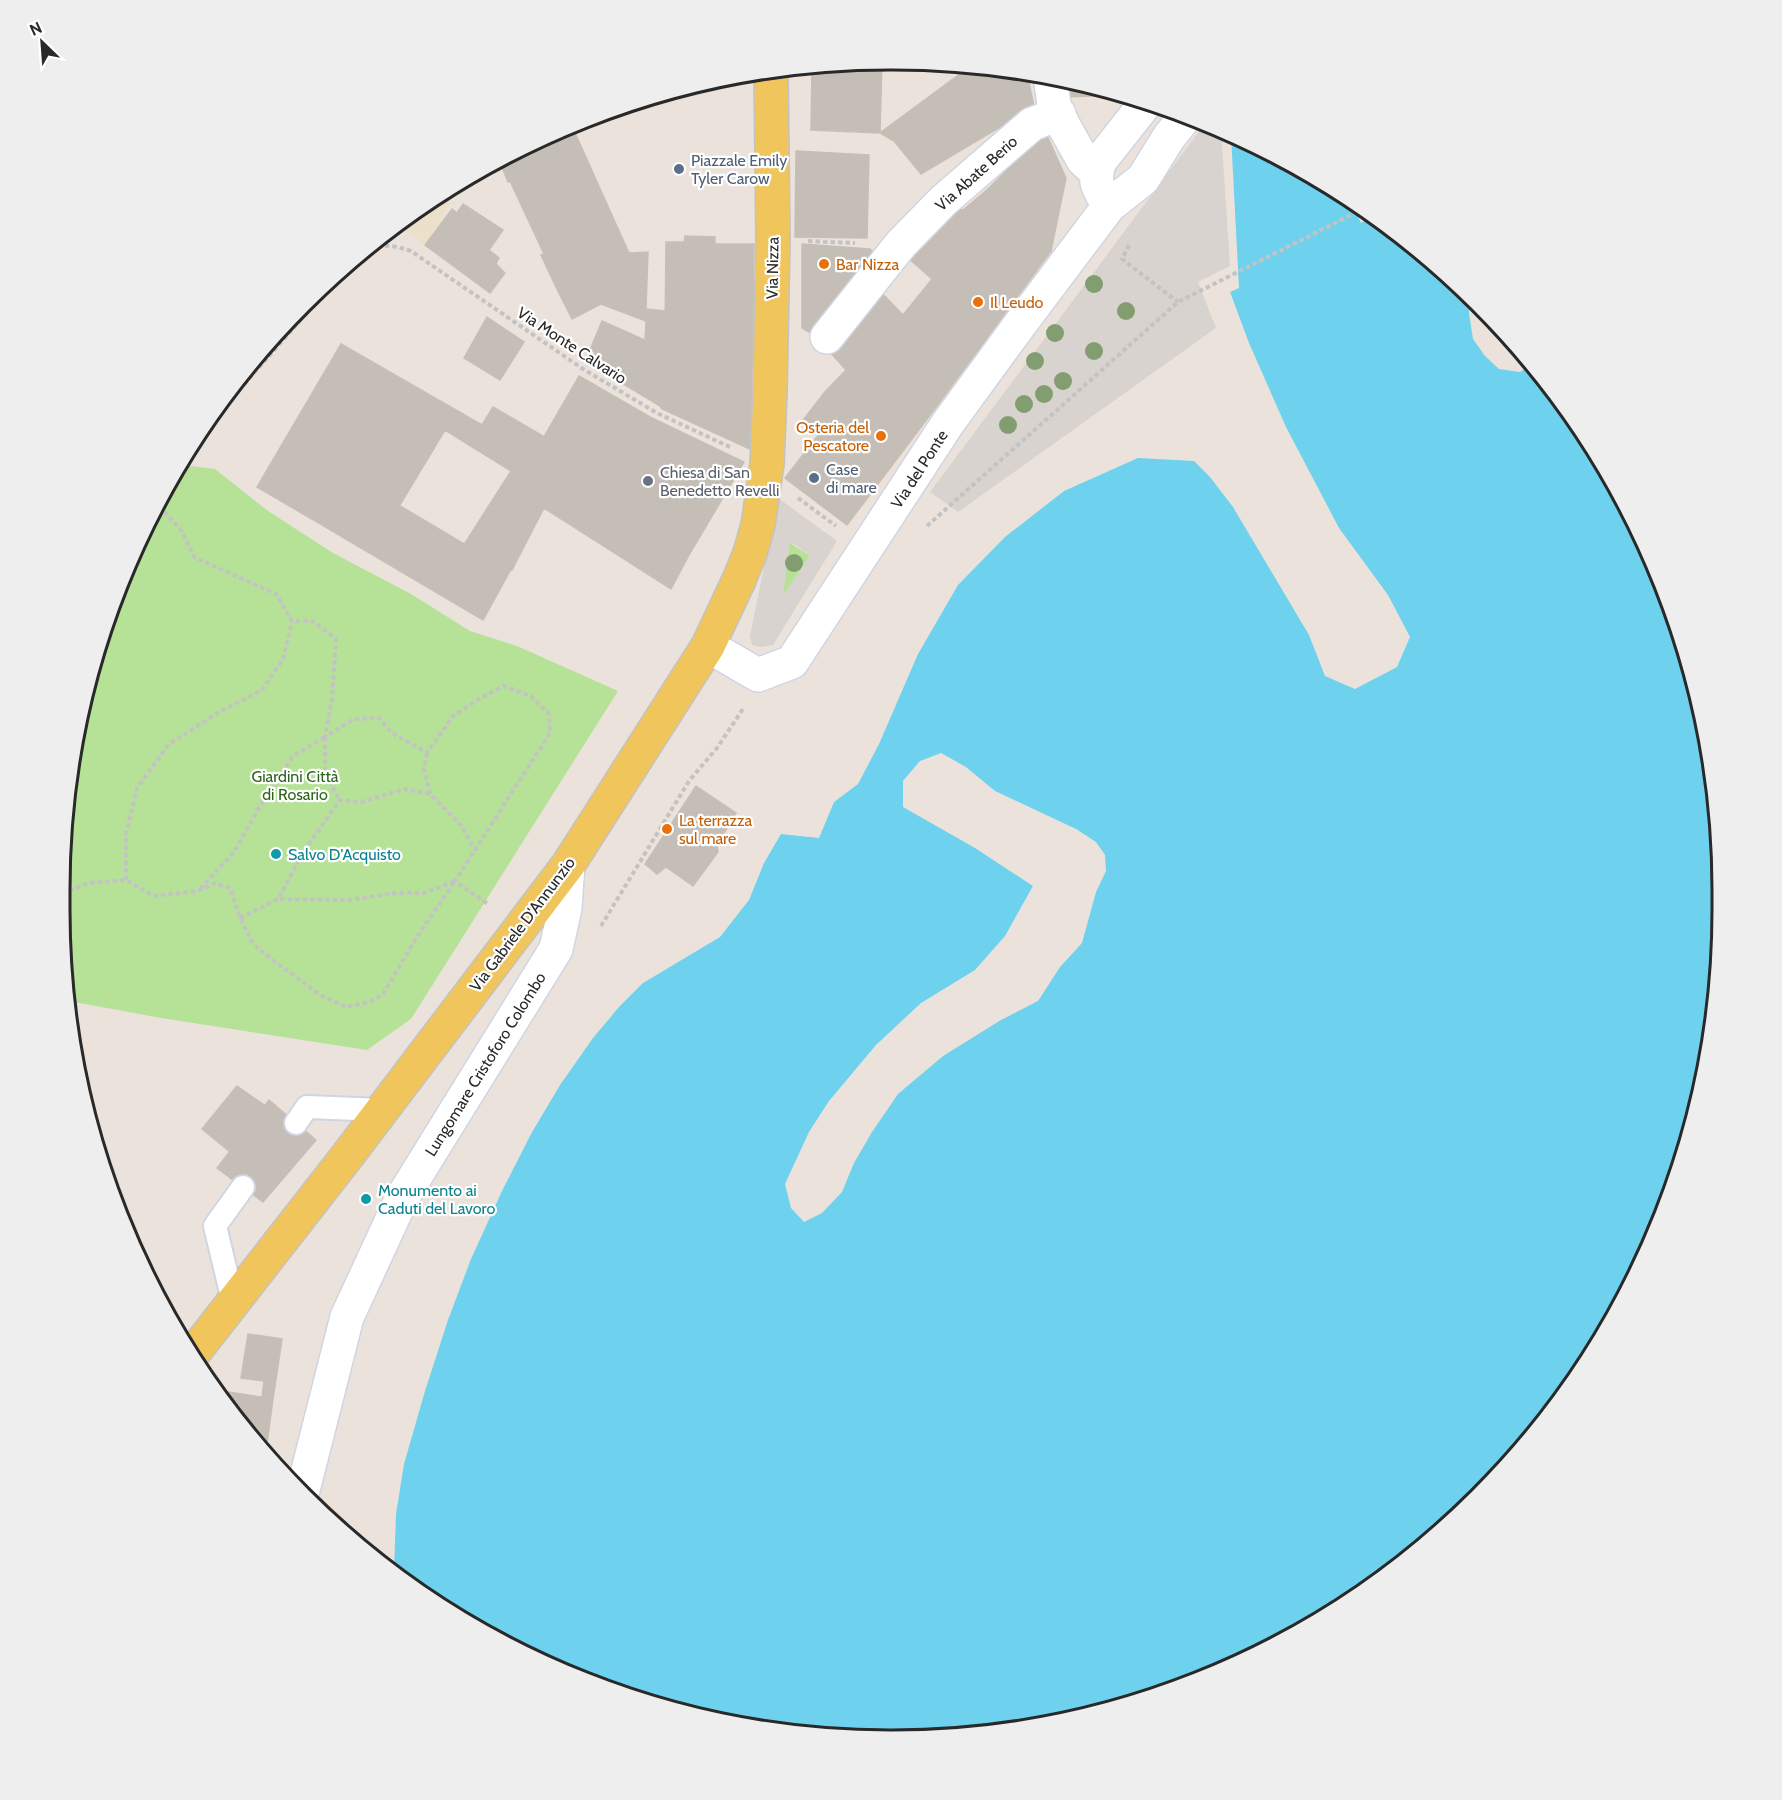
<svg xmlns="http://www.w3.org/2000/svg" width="1782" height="1800" viewBox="0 0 1782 1800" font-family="Cabin,sans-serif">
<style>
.education{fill:#ede0ca}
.green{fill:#b5e297}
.plaza{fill:#d8d3ce;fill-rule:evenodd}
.water{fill:#6ed2ee}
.pier{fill:#ebe3db}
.building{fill:#c4beb7;stroke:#c7bfb5;stroke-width:1.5}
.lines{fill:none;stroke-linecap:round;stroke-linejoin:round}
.service-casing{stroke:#d0d5e2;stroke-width:26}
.minor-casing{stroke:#d0d5e2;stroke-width:36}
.primary-casing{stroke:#c3c3c3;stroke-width:36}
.path{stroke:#c3c3c3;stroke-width:4;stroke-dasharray:4.5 3;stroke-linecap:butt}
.service{stroke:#fff;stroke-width:22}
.minor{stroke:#fff;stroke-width:33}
.primary{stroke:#f0c55c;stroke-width:33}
.tree{fill:#829e71}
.service-dot{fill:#5c6f8a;stroke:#fff;stroke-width:2}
.food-dot{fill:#e8710a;stroke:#fff;stroke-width:2}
.worship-dot{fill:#6b7280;stroke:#fff;stroke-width:2}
.culture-dot{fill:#0f9aa8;stroke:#fff;stroke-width:2}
.labels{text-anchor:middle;stroke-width:4.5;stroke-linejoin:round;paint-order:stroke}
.service-label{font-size:16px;fill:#4e5e75;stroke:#fff;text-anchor:start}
.street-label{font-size:16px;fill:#292929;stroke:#fff}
.food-label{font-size:16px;fill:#c56008;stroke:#fff;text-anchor:start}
.worship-label{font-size:16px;fill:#5b616d;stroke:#fff;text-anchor:start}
.park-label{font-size:16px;fill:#2d651a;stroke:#fff}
.culture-label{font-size:16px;fill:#0d838f;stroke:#fff;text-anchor:start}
.rim{fill:none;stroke:#292929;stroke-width:3}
</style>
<rect width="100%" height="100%" fill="#ebe3db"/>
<path class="education" d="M463,182L425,245L398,226L429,200Z"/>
<path class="green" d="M181,465L215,469L268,511L333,553L411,594L470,631L517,646L618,691L411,1019L367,1050L161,1018L69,1001L60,909L76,729L123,573Z
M790,543L810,556L783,596L788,546Z"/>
<path class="plaza" d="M1206,122L1221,130L1230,266L1198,282L1216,328L958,512L930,492Z
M778,498L837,541L773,645L760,647L752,645L750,636ZM790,543L794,544L810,556L783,596Z"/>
<path class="water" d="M1231,135L1350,199L1361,223L1372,216L1478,303L1582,429L1659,573L1706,729L1722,891L1706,1071L1659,1227L1582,1370L1479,1496L1353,1600L1209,1677L1053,1724L891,1740L729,1724L573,1677L430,1600L394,1571L396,1514L404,1464L425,1391L448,1320L471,1259L502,1191L531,1134L560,1085L593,1038L619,1007L643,983L720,937L749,900L764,863L781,834L819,838L834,802L858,784L879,744L918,654L958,585L1005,537L1064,491L1138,458L1194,461L1210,477L1233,507L1309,635L1325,676L1355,689L1397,667L1410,637L1388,595L1339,528L1286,427L1249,343L1230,292L1239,288Z"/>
<path class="pier" d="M1470,297L1478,303L1530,366L1520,372L1499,369L1485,356L1473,339L1469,313Z
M941,753L966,767L995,791L1076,829L1096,842L1105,855L1106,871L1096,892L1082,943L1060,967L1038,1001L1001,1020L943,1056L898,1094L872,1132L854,1163L842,1192L822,1213L804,1222L791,1208L785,1184L809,1132L829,1101L876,1045L921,1003L975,970L1005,936L1033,886L975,848L903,807V781L920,761Z"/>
<path class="building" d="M882,61L880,133L811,130L812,68Z
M959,67L990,70L993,77L976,85L977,88L969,94L967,86L926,113L928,118L894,141L880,133L961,73Z
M990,70L1027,73L1034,107L921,174L894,141L928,118L926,113L967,86L969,94L977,88L976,85L993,77Z
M1067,80L1114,95L1068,97Z
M571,124L629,253L555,285L541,255L544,254L510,181L508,182L500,162Z
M1045,131L1066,178L1051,251L1011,214L1048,183L1027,150Z
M1027,150L1048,183L1011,214L988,189Z
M796,151L869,155L867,238L795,237Z
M988,189L1011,214L1051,251L934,410L907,390L940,344L951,352L981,318L966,305L965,309L932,279L986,234L962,211Z
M463,204L503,230L489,250L499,258L496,264L505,273L490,293L425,245L452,209L457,213Z
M958,206L986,234L932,279L907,257Z
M685,236L715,237V244H754L753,328H727V340H701L702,330H665L666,242H684Z
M802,244L870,249L880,260L818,337L802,328Z
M648,252L646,309L665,311L667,350L645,340L646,321L601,304L572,319L555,285L629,253Z
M932,279L965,309L966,305L981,318L951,352L940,344L907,390L873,364L865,374L851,364L867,346L881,356L885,354L883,352L897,335L890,328L903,315Z
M875,286L903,315L890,328L897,335L861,307Z
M861,307L897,335L883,352L885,354L881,356L867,346L851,364L865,374L841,405L824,393L846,370L829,351Z
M487,317L524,342L500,380L464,358Z
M602,321L667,350L660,406L590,364L595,352L590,350Z
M727,328H753L750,449L662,409L660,406L667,350L665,330H702L701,340H727Z
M341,344L482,425L493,407L543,436L478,553L465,543L511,471L445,430L400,505L353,478L322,525L257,487Z
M873,364L934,410L847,525L785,478Z
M579,376L650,417L744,462L689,555L671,589L544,508L570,469L553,457L559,448L548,440L541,450L537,449Z
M824,393L841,405L819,432L803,420Z
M548,440L559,448L553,457L570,469L544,508L512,570L510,571L478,553L537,449L541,450Z
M353,478L510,571L483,620L322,525Z
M696,786L736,813L717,845L718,852L693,886L666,867L657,874L645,864Z
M237,1086L264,1105L230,1152L202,1129Z
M269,1100L316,1140L263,1202L217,1168Z
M248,1334L282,1339L273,1399L262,1397L264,1381L241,1378Z
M216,1390L273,1399L266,1451Z"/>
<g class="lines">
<defs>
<path id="service" d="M296,1123L307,1107L382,1110
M233,1301L215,1226L243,1187"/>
<path id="minor" d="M1050,76L1054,105L1064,126L1083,160L1096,172
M1109,206C1099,189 1092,182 1100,161L1145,104
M827,337L901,244L943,201L1032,124L1059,114
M708,646L758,675L792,662L948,423L1021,323L1109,206L1143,179L1169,137L1186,116
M302,1494L347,1317L402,1198L556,949L565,908L568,865"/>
<path id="primary" d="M192,1355L348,1155L568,865L708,646L739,580L750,553L758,525L767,464L770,392L773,240L771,72"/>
</defs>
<use href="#service" class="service-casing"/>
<use href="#minor" class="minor-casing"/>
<use href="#primary" class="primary-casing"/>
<path class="path" d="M808,241L855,243
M1129,245L1122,259L1178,302
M370,248C385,244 396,246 411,251L583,369L657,413L732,448
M202,427L220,412L346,268
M798,498L836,526
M159,506L181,530L194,557L276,594L292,621H312L336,639L332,699L325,737L354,719L379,718L392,733L427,753L453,716L477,700L504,686L531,696L549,714L550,733L455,881L488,904
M927,526L1178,302L1363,209
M325,737V775L340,800
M427,753L424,769L430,794L460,824L475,850
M126,880V834L137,788L169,744L221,711L262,690L283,659L292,621
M200,889L234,852L263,801L293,756L325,737
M62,892H65L89,883L126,880L153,896L198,891L215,883L230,888L240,918L253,944L274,961L322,996L346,1007L370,1002L383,994L417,937L455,881L424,893H396L349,900L278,899
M240,918L278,899L304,851L340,800L361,802L404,789L430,794
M601,926L689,781L717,748L743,709"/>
<use href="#service" class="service"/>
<use href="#minor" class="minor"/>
<use href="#primary" class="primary"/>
</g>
<g class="tree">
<circle cx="1094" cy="284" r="9"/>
<circle cx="1126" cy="311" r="9"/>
<circle cx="1055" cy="333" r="9"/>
<circle cx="1094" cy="351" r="9"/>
<circle cx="1035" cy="361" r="9"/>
<circle cx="1063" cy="381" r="9"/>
<circle cx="1044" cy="394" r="9"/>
<circle cx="1024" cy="404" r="9"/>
<circle cx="1008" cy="425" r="9"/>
<circle cx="794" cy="563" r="9"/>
</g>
<g class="service-dot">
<circle cx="679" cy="169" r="6"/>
<circle cx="814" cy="478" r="6"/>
</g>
<g class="food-dot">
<circle cx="824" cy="264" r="6"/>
<circle cx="978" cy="302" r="6"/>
<circle cx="881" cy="436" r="6"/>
<circle cx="667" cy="829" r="6"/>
</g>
<circle class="worship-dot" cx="648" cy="481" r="6"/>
<g class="culture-dot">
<circle cx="276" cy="854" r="6"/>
<circle cx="366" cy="1199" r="6"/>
</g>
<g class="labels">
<g class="service-label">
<text x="691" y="166">Piazzale Emily<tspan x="691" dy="18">Tyler Carow</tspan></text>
<text x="826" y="475">Case<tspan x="826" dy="18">di mare</tspan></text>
</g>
<g class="street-label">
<text transform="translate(976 173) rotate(-42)" y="6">Via Abate Berio</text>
<text transform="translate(772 268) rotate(-89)" y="6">Via Nizza</text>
<text transform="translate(572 345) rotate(33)" y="6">Via Monte Calvario</text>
<text transform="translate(919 469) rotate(-57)" y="6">Via del Ponte</text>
<text transform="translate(522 924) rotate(-53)" y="6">Via Gabriele D'Annunzio</text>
<text transform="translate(485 1064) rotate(-58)" y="6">Lungomare Cristoforo Colombo</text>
</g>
<g class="food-label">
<text x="836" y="270">Bar Nizza</text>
<text x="990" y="308">Il Leudo</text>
<text x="869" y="433" text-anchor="end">Osteria del<tspan x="869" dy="18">Pescatore</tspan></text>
<text x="679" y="826">La terrazza<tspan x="679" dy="18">sul mare</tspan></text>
</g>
<g class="worship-label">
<text x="660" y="478">Chiesa di San<tspan x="660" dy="18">Benedetto Revelli</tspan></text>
</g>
<g class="park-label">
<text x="295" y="782">Giardini Città<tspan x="295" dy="18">di Rosario</tspan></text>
</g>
<g class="culture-label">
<text x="288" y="860">Salvo D'Acquisto</text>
<text x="378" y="1196">Monumento ai<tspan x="378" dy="18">Caduti del Lavoro</tspan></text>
</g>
</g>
<path d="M0 0H1782V1800H0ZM890 70H892A820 820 0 0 1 1712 890V910A820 820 0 0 1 892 1730H890A820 820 0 0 1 70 910V890A820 820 0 0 1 890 70Z" fill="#eee" fill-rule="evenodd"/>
<path class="rim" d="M890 70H892A820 820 0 0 1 1712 890V910A820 820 0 0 1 892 1730H890A820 820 0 0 1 70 910V890A820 820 0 0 1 890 70Z"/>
<g transform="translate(42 42) rotate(335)" stroke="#ffffff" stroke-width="4.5" paint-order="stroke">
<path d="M0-4.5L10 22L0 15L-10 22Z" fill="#292929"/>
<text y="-9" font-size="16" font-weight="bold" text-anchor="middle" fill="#292929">N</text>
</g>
</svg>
